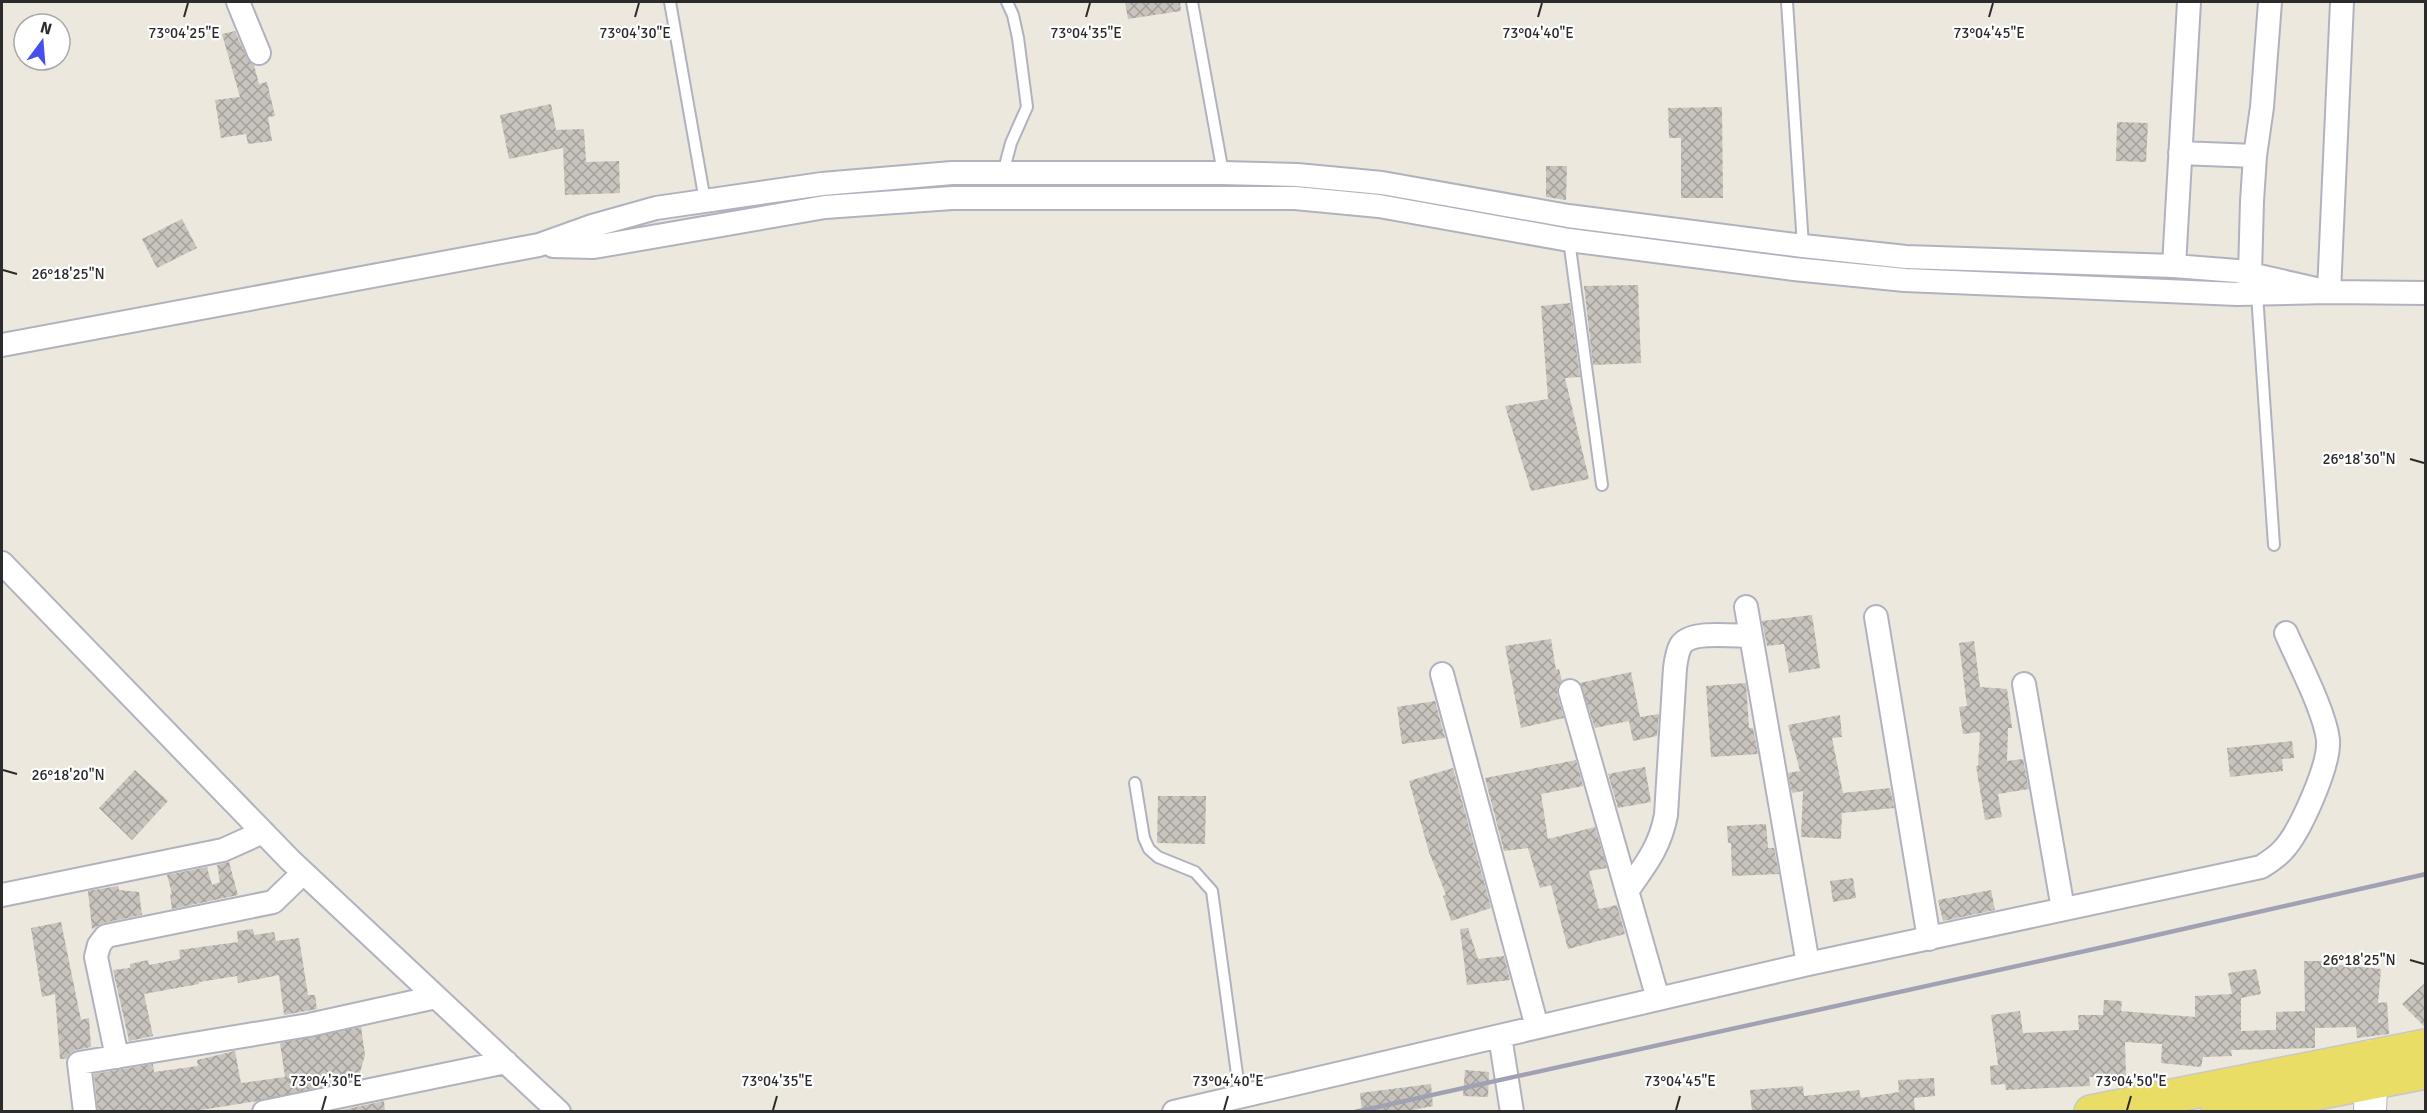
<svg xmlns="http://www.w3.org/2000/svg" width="2427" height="1113" viewBox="0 0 2427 1113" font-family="Signika,sans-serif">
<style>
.building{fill:url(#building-cross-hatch)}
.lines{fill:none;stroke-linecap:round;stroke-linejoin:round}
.lane-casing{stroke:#b1b2be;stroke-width:14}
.street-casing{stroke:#b1b2be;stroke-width:26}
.secondary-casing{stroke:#b1b2be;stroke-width:34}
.primary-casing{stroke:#c8c8c8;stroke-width:36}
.lane{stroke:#fff;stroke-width:10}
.street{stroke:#fff;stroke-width:22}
.secondary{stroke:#fff;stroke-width:32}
.primary{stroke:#e9dd65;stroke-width:33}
.rail{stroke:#a1a1b4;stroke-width:4.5}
.ticks{fill:none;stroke:#2b2b2b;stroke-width:2}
.ticks-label{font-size:15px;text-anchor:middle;fill:#2b2b2b;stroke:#fff;stroke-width:4.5;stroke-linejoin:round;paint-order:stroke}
</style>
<defs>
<pattern id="building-cross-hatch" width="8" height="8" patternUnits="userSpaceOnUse" patternTransform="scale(1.5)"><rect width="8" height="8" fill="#c8c4bd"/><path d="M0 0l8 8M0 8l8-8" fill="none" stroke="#a39f9a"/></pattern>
</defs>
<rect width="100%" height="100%" fill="#ece8de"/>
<path class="building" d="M1125,2H1180L1181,11L1128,19Z
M235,31L247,58L254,65L259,84L267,82L275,116L268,117L272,141L248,144L246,134L221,138L215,100L240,97L222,34Z
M551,104L556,130L584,129L586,162L619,161L620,193L565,195L563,148L509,159L500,115Z
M1722,107L1723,198H1681V138H1669L1668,108Z
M2117,122L2148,123L2146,162L2116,161Z
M1546,166H1567L1566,200L1546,197Z
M182,219L197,248L157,268L142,239Z
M1638,285L1641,363L1593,365L1584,286Z
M1570,303L1580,377L1565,378L1589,479L1531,491L1505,406L1548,399L1541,306Z
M1812,615L1820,668L1789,673L1784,644L1767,646L1762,621Z
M1551,639L1556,670L1559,669L1562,681L1557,687V694L1564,718L1521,728L1505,646Z
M1974,641L1980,687L2007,689L2012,728H2008L2007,761L2023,759L2029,789L1998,794L2002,817L1985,820L1976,766H1978L1980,732L1963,734L1959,707L1967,706L1959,643Z
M1631,672L1640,717L1659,714L1657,736L1633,741L1629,721L1595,728L1580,683Z
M1746,683L1749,728H1753L1758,754L1711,757L1706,686Z
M1435,701L1445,738L1402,744L1397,707Z
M1840,715L1842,737L1832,738L1843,793L1890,788L1894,808L1842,813L1841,839L1801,837L1803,791L1792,793L1788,773L1800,771L1788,725Z
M2292,741L2294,758L2282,759L2283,771L2230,777L2227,748Z
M1576,760L1583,786L1541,794L1548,839L1595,827L1607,868L1589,871L1599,909L1617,905L1625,934L1568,949L1551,885L1540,888L1528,848L1504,851L1485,778Z
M1645,767L1651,802L1618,808L1608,774Z
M1453,768L1491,908L1451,921L1443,896L1446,895L1429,852L1409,781Z
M135,770L168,801L132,840L99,808Z
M1158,796H1206L1205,844L1157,843Z
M1766,824L1768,848H1774L1779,874L1732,876L1731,843H1728L1727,826Z
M229,862L238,895L172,909L170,894H172L167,875L207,867L212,885L220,882L217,865Z
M1853,878L1856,898L1833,902L1830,881Z
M118,886L119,890L139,892L142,915L103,923L92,929L88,891Z
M1991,890L1995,910L1943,921L1938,900Z
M61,922L81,1020L89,1018L91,1047L76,1050L70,1053L66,1059H60L55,994L42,997L31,928Z
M1468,928L1478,959L1504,956L1510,980L1467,985L1460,929Z
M253,929L254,935L274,932L276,941L299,938L308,995H315L317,1009L284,1015L279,975L238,983L237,976L199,982V984L144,994L153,1036L129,1041L113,970L130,968V964L148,960L149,965L180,959L179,950L238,942L237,931Z
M2304,961H2334V964L2381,969L2378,1003L2387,1002L2389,1034L2357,1038L2356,1027L2315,1028V1048L2231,1050L2232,1056L2203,1057L2201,1067L2161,1063L2162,1044L2125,1042L2126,1076L2089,1077L2090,1086L2006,1090L2005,1084L1991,1085L1990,1066L1998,1065L1991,1015L2020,1011L2023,1033L2079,1030L2078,1015H2103L2104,1000L2122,1001L2121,1011L2195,1017V996L2232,994L2228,973L2256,969L2261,994L2241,998V1031L2276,1030V1012L2305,1011Z
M2426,982V1028L2402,1004Z
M361,1027L365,1055L358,1079L257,1101L188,1112H98L94,1074L153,1064L154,1072L198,1066L197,1060L235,1051L241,1083L285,1077L280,1043Z
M1465,1070L1489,1072L1488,1097L1463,1096Z
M1934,1078L1935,1096L1914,1098L1915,1112H1752L1750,1090L1803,1086L1804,1096L1859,1090L1861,1098L1899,1092L1898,1080Z
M1431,1084L1433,1106L1402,1112H1362L1360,1093Z
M384,1101L385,1112H333Z"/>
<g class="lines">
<defs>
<path id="lane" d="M670,2L705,201
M1192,2L1223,173
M1787,2L1803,246
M1003,173L1011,143L1027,107L1018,38L1013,15L1007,2
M1569,240L1602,485
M2257,294L2274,545
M1135,783L1144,838L1149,849L1158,857L1195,872L1212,891L1240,1096"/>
<path id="street" d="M238,2L259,53
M2180,153L2255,156
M553,246L594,247L825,207L952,198H1295L1379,206L1569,240L1794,269L1905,280L2237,294L2329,292L2426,293
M2174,266L2189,2
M2250,274L2252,201L2255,156L2262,107L2270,2
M2329,292L2342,2
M2,345L539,245L592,226L656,208L822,184L952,173H1223L1297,175L1382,183L1568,216L1803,246L1906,257L2174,266L2237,271L2329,292
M2,563L290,860L559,1112
M1746,607L1808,964
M1876,617L1929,939
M1442,674L1537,1027
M2024,684L2063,909
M1570,691L1658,999
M1627,891C1646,864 1660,847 1666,815L1675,668C1676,660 1677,652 1681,645C1691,630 1734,636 1751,636
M2,895L223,850L263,832
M1500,1036L1512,1112
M117,1057L96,957L99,945L106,936L273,902L303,873
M85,1112L79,1063L309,1025L436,997
M264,1112L506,1062
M1174,1112L1808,964L2261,867C2269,862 2277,857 2283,850C2300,832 2330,765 2328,740C2325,712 2298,661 2286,633"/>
<path id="secondary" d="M2370,1112L2372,1056"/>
<path id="primary" d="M2091,1112L2426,1046
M2218,1112L2426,1072"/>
</defs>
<use href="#lane" class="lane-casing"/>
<use href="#street" class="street-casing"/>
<use href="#secondary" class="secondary-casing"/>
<use href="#primary" class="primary-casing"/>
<use href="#lane" class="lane"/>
<use href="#street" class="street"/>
<use href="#secondary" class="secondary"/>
<use href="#primary" class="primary"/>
<path class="rail" d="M1355,1112L2117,944L2426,874"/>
</g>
<path class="ticks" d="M184,17L188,3M635,17L639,3M1086,17L1090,3M1538,17L1542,3M1989,17L1993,3M3,270L17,274M2410,459L2424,463M3,770L17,774M2410,960L2424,964M322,1110L326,1096M773,1110L777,1096M1224,1110L1228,1096M1676,1110L1680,1096M2127,1110L2131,1096"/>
<g class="ticks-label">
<text x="184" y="38">73°04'25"E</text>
<text x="635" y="38">73°04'30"E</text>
<text x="1086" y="38">73°04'35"E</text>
<text x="1538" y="38">73°04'40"E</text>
<text x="1989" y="38">73°04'45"E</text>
<text x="68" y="279">26°18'25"N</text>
<text x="2359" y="464">26°18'30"N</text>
<text x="68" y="780">26°18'20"N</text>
<text x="2359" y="965">26°18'25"N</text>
<text x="326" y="1086">73°04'30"E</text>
<text x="777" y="1086">73°04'35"E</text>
<text x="1228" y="1086">73°04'40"E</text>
<text x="1680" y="1086">73°04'45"E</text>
<text x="2131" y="1086">73°04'50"E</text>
</g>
<rect width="2427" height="1113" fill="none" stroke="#2b2b2b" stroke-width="6"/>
<g transform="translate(42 42) rotate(16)"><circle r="28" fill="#ffffff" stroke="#aaaaaa" stroke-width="1.5"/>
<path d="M0-4.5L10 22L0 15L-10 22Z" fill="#464ef0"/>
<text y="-9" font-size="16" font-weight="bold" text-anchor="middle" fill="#2b2b2b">N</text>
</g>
</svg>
